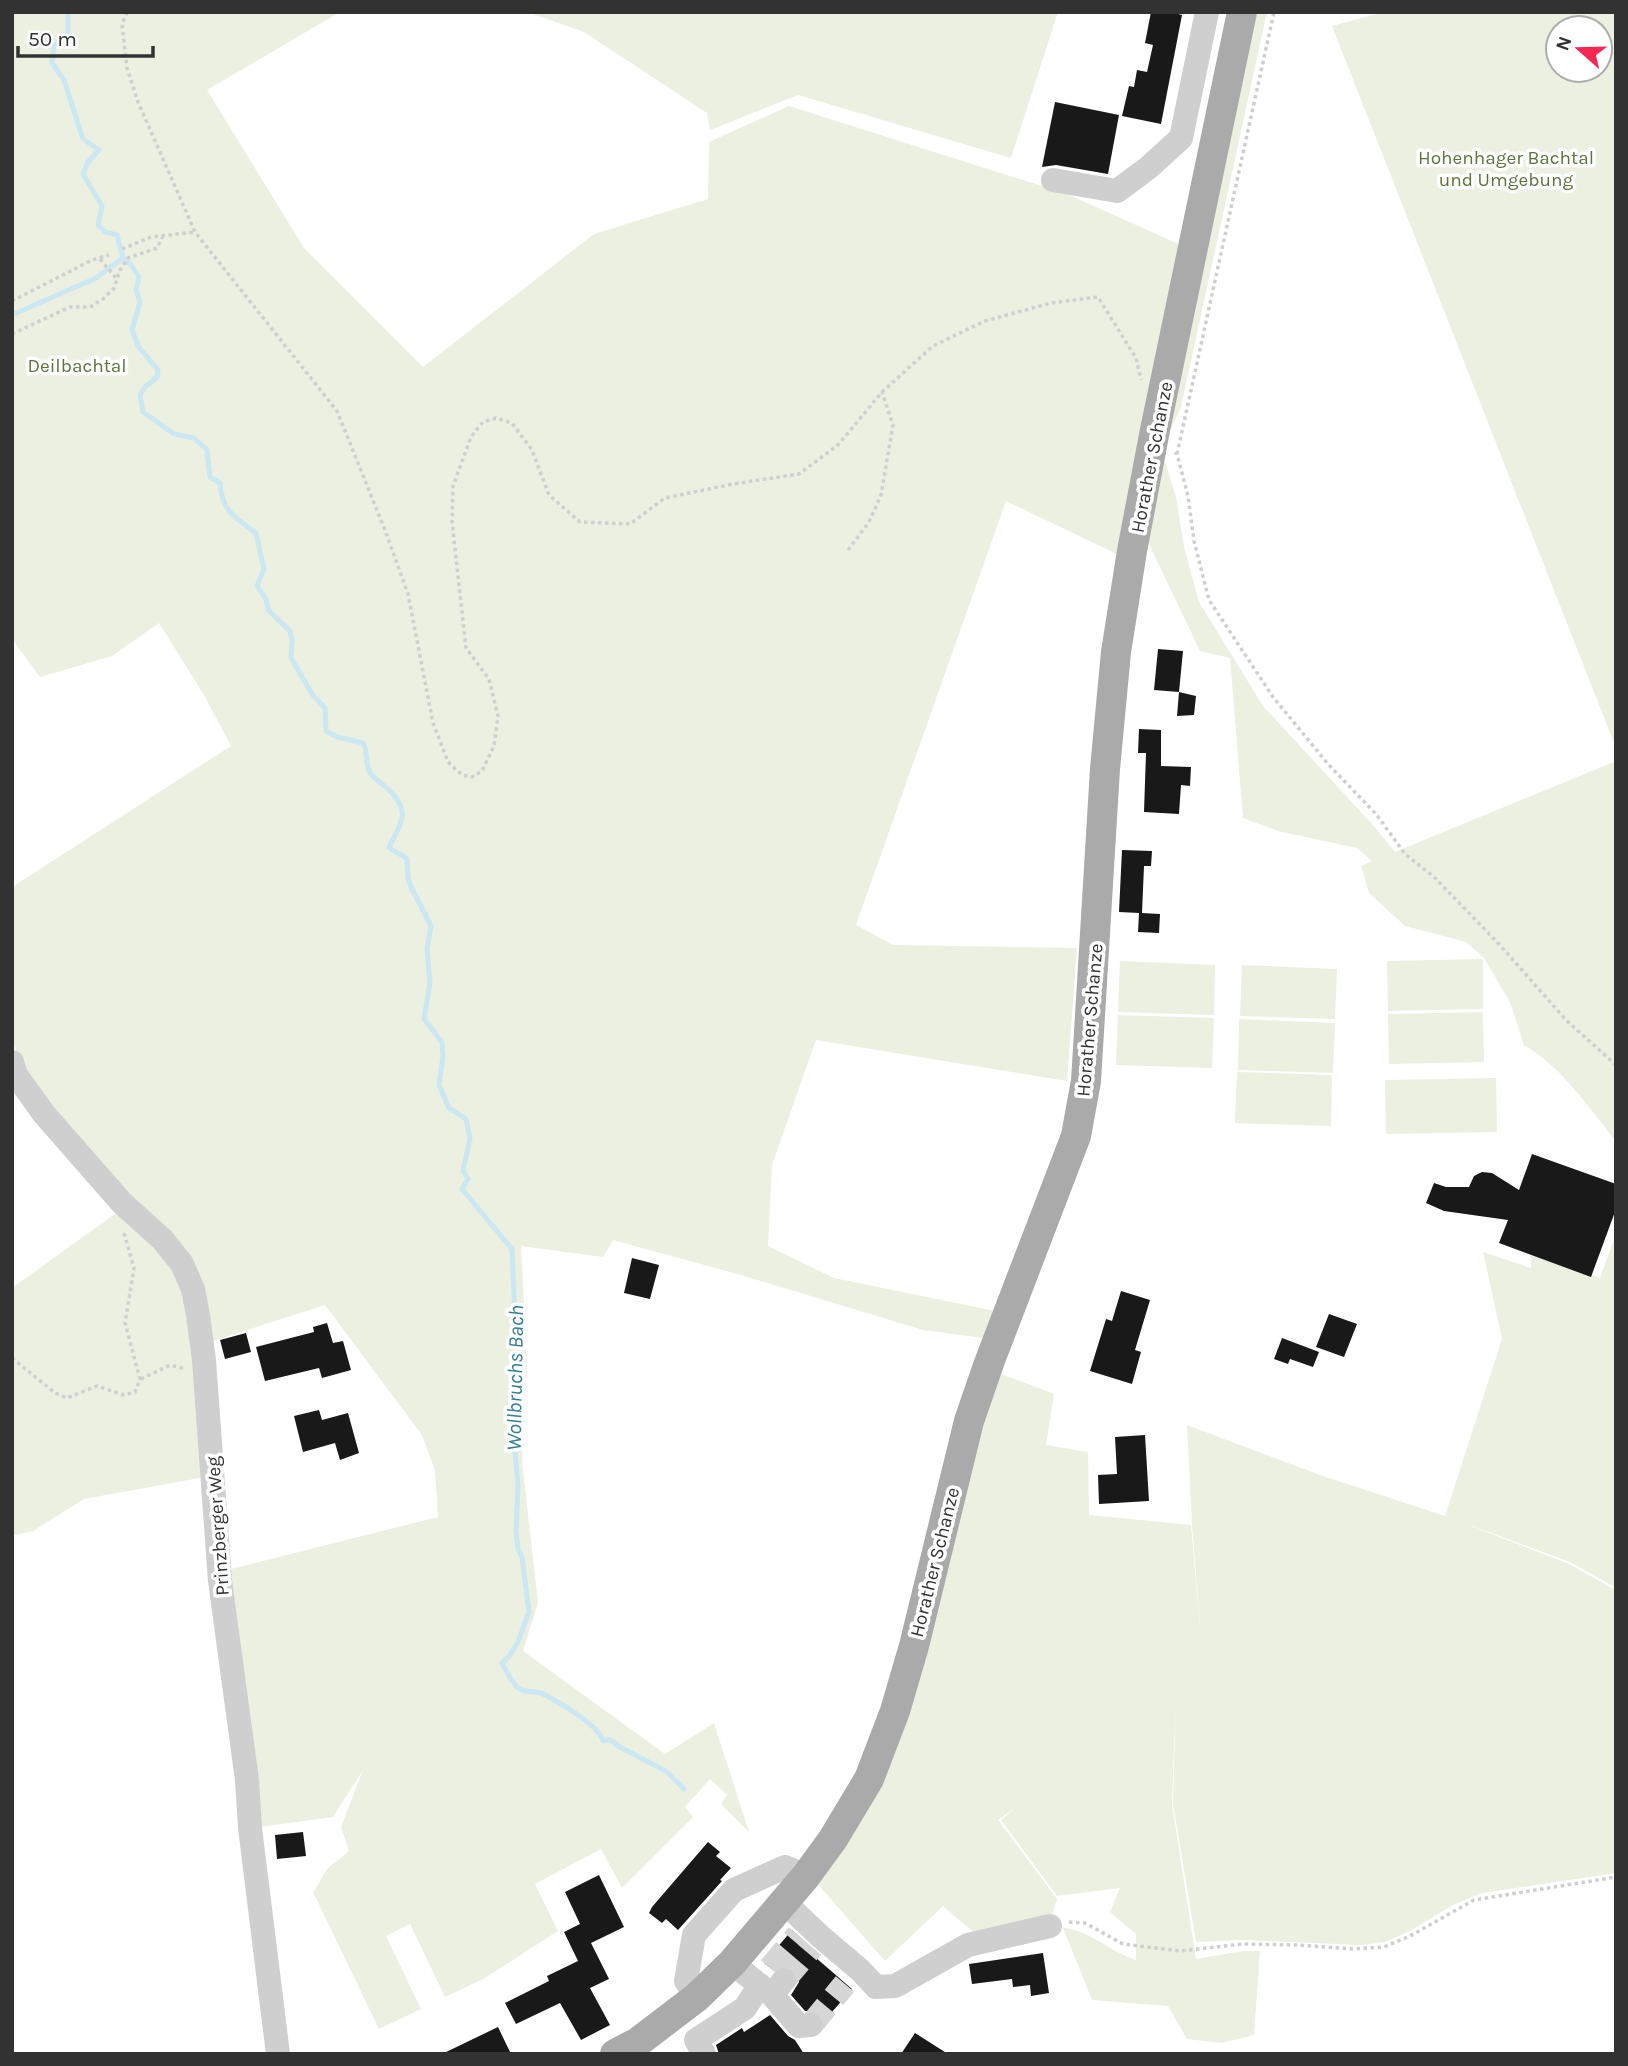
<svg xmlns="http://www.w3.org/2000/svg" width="1628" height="2066" viewBox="0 0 1628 2066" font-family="Karla,sans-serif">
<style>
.green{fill:#ebf0e0;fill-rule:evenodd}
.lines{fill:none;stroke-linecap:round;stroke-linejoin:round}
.stream{stroke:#cbe7f1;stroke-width:5}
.building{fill:#191919}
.minor-tunnel{stroke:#d6d6d6;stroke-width:24;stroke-dasharray:24 12;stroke-linecap:butt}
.path{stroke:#cfcfcf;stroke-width:3.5;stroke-dasharray:3.5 3.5;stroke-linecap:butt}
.minor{stroke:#cfcfcf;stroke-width:24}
.major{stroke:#aaa;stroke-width:30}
.labels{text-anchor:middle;stroke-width:7;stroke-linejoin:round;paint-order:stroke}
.park-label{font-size:19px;fill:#5d743a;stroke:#fff}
.street-label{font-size:19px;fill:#323232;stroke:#fff}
.water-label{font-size:21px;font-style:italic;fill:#347f98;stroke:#fff}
</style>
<rect width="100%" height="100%" fill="#fff"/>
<path class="green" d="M12,12H340L207,90L304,248L423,367L594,234L708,199L709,142L789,106L1067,194L1183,246L1119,555L1006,501L856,925L893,945L1077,948L1067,1081L816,1040L772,1165L768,1246L834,1278L995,1311L984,1338L923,1330L741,1275L613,1240L603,1257L521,1246L527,1362L522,1461L538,1603L523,1651L665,1754L714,1723L749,1832L721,1804L727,1795L710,1779L685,1807L693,1817L622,1888L601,1849L535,1884L558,1931L483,1979L445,1997L410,1924L386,1936L421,2009L379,2029L313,1892C320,1884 323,1873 330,1866C337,1860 344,1858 349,1850L341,1827L363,1770L333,1817L253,1828L215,1573L438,1517L435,1471L422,1435L325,1305L207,1343L197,1288L23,1076L12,1037V887L231,746L204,695L159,623L112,656L40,677L12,639Z
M527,12H1058L1011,158L798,95L710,130L707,113L584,32Z
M1251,12H1267L1181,407L1171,429L1167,425Z
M1383,12H1616V748L1332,26ZM1558,28H1600V70H1558Z
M1162,452L1176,497L1184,547L1199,602L1263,706L1372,824L1395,852L1616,761V1141C1587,1106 1563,1068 1524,1045L1510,1002L1484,958L1466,942L1405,926L1369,893L1361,866L1372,861L1357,848L1278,831L1243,818L1230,658L1200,651L1148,542Z
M1483,959V1009L1388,1011L1387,961Z
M1120,961L1215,965L1214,1015L1118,1012Z
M1242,965L1337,969L1335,1019L1240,1016Z
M1483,1012L1484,1062L1389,1064L1388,1014Z
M1118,1015L1214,1018L1212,1068L1116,1065Z
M1239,1019L1335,1023L1333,1073L1238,1070Z
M1237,1072L1332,1075L1331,1126L1235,1123Z
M1496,1078L1497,1132L1386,1134L1385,1080Z
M119,1211L157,1245L187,1291L205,1477L84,1499L33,1531L12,1536V1288Z
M1616,1234V1588L1570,1562L1456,1520L1569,1564L1616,1590V1873L1482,1893L1453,1905L1410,1931L1385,1942L1361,1945L1242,1940L1196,1942L1173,1804L1176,1695L1172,1804L1196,1959L1243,1951H1260L1254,2035L1222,2043L1187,2039L1168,2006L1092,2000L1063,1928C1090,1930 1110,1952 1136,1960V1934L1110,1912L1120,1888L1057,1896L1001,1820L1015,1808L998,1820L1057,1899L1053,1913L1040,1922L978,1936L943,1906L885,1961L816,1882L840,1843L996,1372L1054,1394L1046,1445L1088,1452L1089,1515L1191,1525L1202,1649L1192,1525L1187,1425L1323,1476L1445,1516L1502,1339L1483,1252L1531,1268V1251L1600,1278Z"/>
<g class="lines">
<path class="stream" d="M68,12V38L54,45L52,63L64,80L83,139L99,150L88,162L83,174L102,206L98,225L105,232L117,235L123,258L132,266L139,277L136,290L140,302L132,330L138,346L158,370L157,377L146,386L140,395L143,412L174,434L194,438L207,450L210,477L220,483C222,511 234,517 256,533L264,569L257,586L266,599L268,610L290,631L292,640L291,658L312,694L325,708L326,731L337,737L363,743C369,753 364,766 371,774C375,780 383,784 388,789C412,812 401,823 389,847C394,853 401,853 407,859L408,878L411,887L431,926L427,949L430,983L424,1019L442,1042L443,1056L439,1085L449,1108L466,1119L470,1139L463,1170L468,1179L462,1189L512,1249L515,1316L520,1345L514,1441L518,1485L516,1531L518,1549L522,1557L529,1612L518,1642L509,1656L502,1663C506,1670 511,1681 517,1687C524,1694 535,1690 543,1694C559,1702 599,1725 603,1741C609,1739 612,1739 616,1745L666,1771L684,1789
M12,315L96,278L123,258"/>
</g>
<path class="building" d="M1151,12H1171L1182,15L1161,124L1122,116L1129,86L1134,87L1137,70L1147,72L1153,45L1145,43Z
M1055,102L1119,115L1108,174L1056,165L1042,167Z
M1158,649L1183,651L1179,692L1154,690Z
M1179,692L1196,696L1194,715L1177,716Z
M1139,729L1161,730V766L1191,767L1190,786L1181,785L1179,814L1144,812L1146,753H1138Z
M1122,850L1152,851L1151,866H1144L1142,913L1160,914L1159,933L1138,932L1139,913L1119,912Z
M1532,1154L1616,1184V1209L1591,1277L1499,1243L1508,1220L1444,1211L1426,1203L1434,1183L1446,1187H1469L1474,1176L1482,1172L1492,1173L1519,1190Z
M632,1258L659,1265L650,1299L624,1293Z
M1121,1291L1150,1300L1135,1350L1141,1352L1132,1384L1090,1371L1106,1319L1112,1321Z
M1329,1314L1357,1324L1344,1357L1316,1347Z
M327,1323L333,1343L343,1341L351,1370L322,1378L319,1368L265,1381L256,1347L314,1332L313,1327Z
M246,1333L251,1352L225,1359L220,1340Z
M1282,1338L1319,1352L1313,1367L1290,1359L1288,1364L1274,1359Z
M319,1410L322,1420L348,1413L359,1453L340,1460L335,1443L303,1452L294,1416Z
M1145,1435L1149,1501L1099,1504L1098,1475L1117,1474L1115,1437Z
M303,1832L306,1856L277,1859L275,1835Z
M708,1842L720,1852L716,1856L731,1868L720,1880L722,1881L678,1930L666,1919L662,1923L649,1913L652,1907Z
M599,1875L624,1927L591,1943L609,1979L590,1988L610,2025L581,2040L560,2003L516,2024L505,2003L549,1981L547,1976L578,1961L564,1932L580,1924L565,1892Z
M792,1930L818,1954L815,1957L852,1989L825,2020L818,2012L805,2011L791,1995L799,1982L798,1974L794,1969L786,1965L778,1966L773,1970L764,1963Z
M1043,1953L1049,1993L1031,1996L1030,1985L1013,1987L1012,1979L972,1984L969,1964Z
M770,2015L788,2036L795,2040L804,2054H719L716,2045L742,2028L744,2032Z
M498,2027L511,2054H442Z
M915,2033L948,2054H901Z"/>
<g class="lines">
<path class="minor-tunnel" d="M770,1968L798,1935
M784,1980L812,1947
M811,2025L845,1984"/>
<path class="path" d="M127,12L122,24L127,68L138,102L195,232L337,411L385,530L408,594L433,723L448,762L462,775L472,777L482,771L494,746L498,716L489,679L466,648L452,522L453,486L471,437L483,422L496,418L512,423L532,450L549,495L580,522L630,524L665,498L733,484L799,474L838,445L882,392L933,346L985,321L1051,303L1098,297L1136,358L1141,380
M122,249L151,237L195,232
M100,259L116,278
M12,301L92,260L109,255
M12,334L70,307H90L103,299L114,288L120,270L128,258L157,248L164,234
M1175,452L1177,454L1188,496L1194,541L1209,600L1273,697L1328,764L1376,814L1405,854L1435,878L1499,944L1566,1020L1616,1065
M1177,454L1274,12
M848,550L869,522L881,495L893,425L882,392
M12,1358L55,1393L67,1398L97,1386L124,1395L135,1392L140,1379L125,1323L134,1268L124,1233
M141,1379L170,1365L186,1369
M1069,1922L1085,1923L1123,1944L1180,1951L1242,1944L1297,1945L1352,1949L1384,1947L1410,1936L1474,1900L1616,1877"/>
<path class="minor" d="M1053,180L1117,191L1148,168L1181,138L1207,12
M12,1062L16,1075L44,1114L122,1203L163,1240L182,1264L193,1289L198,1315L204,1360L220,1581L247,1780L250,1828L278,2054
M785,1903L821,1937L860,1970L876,1987L895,1986L968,1945L1050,1926
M732,1963L772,1995L784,1980
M772,1995L799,2026L811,2025
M697,1997L686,1981L694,1935L734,1890L785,1867L806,1876
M704,2054L696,2040L745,2008L760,1985"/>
<path class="major" d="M615,2054L638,2042L697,1997L732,1963L806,1876L833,1839L869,1779L895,1711L914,1646L969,1421L989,1363L1076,1136L1086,1081L1105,769L1116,652L1132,551L1155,430L1242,12"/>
</g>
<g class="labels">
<g class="park-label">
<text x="1506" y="164">Hohenhager Bachtal<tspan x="1506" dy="22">und Umgebung</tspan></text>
<text x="77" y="372">Deilbachtal</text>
</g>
<g class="street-label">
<text transform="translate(1151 457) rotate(-79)" y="7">Horather Schanze</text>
<text transform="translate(1089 1020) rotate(-85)" y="7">Horather Schanze</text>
<text transform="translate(217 1526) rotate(-94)" y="7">Prinzberger Weg</text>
<text transform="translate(934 1562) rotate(-76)" y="7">Horather Schanze</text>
</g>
<g class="water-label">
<text transform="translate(515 1378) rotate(-89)" y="7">Wollbruchs Bach</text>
</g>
</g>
<rect width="1628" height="2066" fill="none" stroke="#323232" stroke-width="28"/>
<g transform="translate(1579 49) rotate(290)"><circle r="33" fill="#ffffff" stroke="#adadad" stroke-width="2"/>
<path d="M0-5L12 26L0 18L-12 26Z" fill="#f72754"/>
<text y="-10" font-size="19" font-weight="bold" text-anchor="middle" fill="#323232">N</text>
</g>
<path d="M18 46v10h135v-10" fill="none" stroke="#323232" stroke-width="3.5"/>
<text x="28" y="46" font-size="21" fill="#323232" stroke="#ffffff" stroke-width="5" paint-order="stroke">50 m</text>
</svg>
